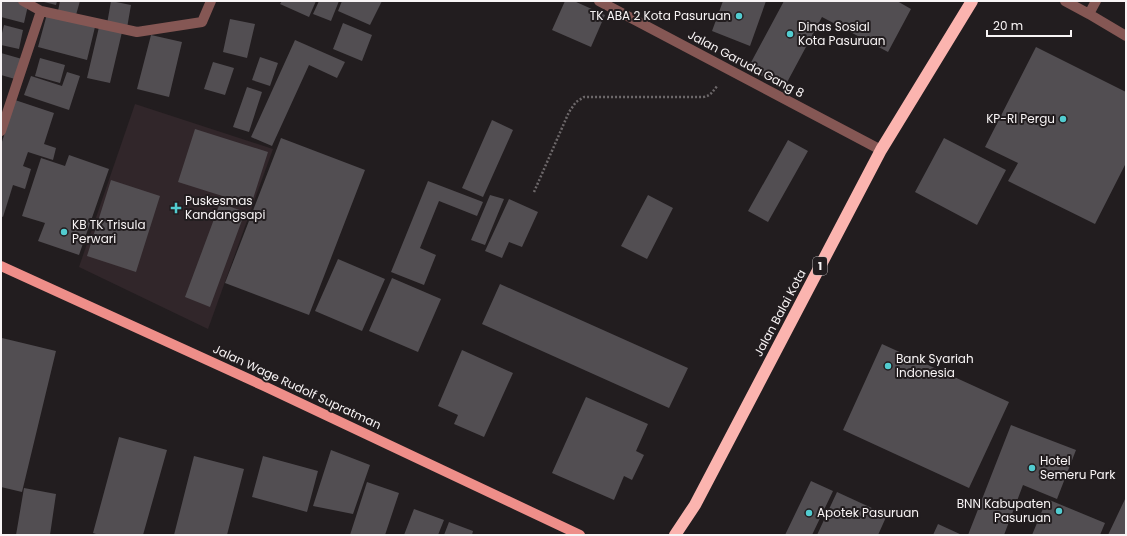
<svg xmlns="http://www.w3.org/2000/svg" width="1127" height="536" viewBox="0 0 1127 536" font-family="Poppins,sans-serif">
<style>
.built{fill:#31262a}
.building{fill:#524e52}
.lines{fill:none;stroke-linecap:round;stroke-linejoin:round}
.path{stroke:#6d686a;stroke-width:2.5;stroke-dasharray:2 2;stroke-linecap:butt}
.minor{stroke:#855754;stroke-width:10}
.major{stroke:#ee8e89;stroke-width:10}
.highway{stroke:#fbb4af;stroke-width:12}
.poi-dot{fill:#52ccd0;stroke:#221d1f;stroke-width:1.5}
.labels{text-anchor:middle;stroke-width:4;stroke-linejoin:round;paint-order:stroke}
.shield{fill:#221d1f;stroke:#b8b4b5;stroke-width:1}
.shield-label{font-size:11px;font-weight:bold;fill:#f8f4f5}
.poi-label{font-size:12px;fill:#f8f4f5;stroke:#221d1f;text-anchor:start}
.street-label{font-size:12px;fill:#f8f4f5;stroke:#221d1f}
</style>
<rect width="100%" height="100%" fill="#221d1f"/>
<path class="built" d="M135,104L273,149L208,329L79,267Z"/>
<path class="building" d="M1,1H29L24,23L1,17Z
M40,1H57L56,5Z
M60,1H80L76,15L58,11Z
M111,1L131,5L127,28L107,24Z
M282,1H316L309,17L280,4Z
M319,1H339L331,21L313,14Z
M342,1H382L370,25L338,11Z
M565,1H574L605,15L591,47L552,30Z
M723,1H766L750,46L712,31Z
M784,1H897L911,9L888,52L822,17L784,88L748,68Z
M47,14L95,27L87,60L38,47Z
M230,19L255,24L247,58L223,52Z
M343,23L372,35L362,61L333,49Z
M4,25L23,30L19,49L1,45V37Z
M99,27L122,32L110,83L87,78Z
M151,35L182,42L169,97L137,89Z
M295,40L345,62L337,78L309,65L272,146L251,137Z
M1036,47L1126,92V163L1095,224L1008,181L1018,163L985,147Z
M1,53L22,59L15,79L1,75Z
M260,57L278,63L270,86L252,80Z
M40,58L65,65L60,83L35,76Z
M213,62L234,68L225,95L204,89Z
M67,72L80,76L69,110L24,95L31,76L62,86Z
M247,87L262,92L249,132L233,127Z
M15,100L54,113L44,144L56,148L53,160L28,152L23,166L31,169L25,189L13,185L3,217L1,216V145Z
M492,120L513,130L483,197L462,188Z
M195,129L268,152L251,205L178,182Z
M281,138L365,170L309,315L225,283Z
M944,138L1006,170L977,225L915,192Z
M788,140L808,151L768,222L748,211Z
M69,155L109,169L79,255L38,241L45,223L22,216L41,158L65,166Z
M111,180L160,196L136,272L87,256Z
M428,181L483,202L477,216L439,201L420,248L436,255L424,285L391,272Z
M490,195L504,199L485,245L471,240Z
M648,195L673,208L647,259L621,246Z
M509,199L538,212L522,247L509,242L502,258L485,251Z
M220,203L245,212L210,307L185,297Z
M338,259L385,279L362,331L315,311Z
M392,278L441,299L418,352L369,331Z
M500,284L688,368L669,408L482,324Z
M2,338L56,351L22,492L1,487V344Z
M882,344L1009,402L969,488L843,430Z
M462,350L513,373L484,437L454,424L458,415L438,406Z
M586,397L648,424L636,451L644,455L632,480L624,476L614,500L552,473Z
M1011,425L1076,450L1057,499L1023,485L1004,535H968Z
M119,437L167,450L143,535H99L93,533Z
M331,450L370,465L353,514L313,506Z
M194,456L244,469L227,535H174Z
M263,456L318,471L307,512L252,497Z
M811,481L833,491L812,535H785Z
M367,482L399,493L385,535H350Z
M24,488L56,494L50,535H16Z
M837,492L887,515L878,535H817Z
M1126,497V535H1108Z
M1047,499L1105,523L1100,535H1032Z
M414,509L444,520L438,535H404Z
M449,522L473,531L472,535H444Z
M938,524L962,535H933Z"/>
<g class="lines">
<path class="path" d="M534,192L569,112L576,102L584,97H703C711,96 713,91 718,85"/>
<path class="minor" d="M23,1L41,11
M599,1L881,150
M1065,1L1089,14L1096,1
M1089,14L1126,36
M1,131L41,11L137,32L202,22L211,1"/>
<path class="major" d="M1,266L264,386L580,535"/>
<path class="highway" d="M675,535L695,505L881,150L972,1"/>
</g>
<g class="poi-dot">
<circle cx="739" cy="16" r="4"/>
<circle cx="790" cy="34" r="4"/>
<circle cx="1063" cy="119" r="4"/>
<path d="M174 202h4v4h4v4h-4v4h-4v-4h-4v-4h4z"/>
<circle cx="64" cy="232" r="4"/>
<circle cx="888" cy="366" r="4"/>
<circle cx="1032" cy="468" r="4"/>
<circle cx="1059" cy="511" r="4"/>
<circle cx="809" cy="513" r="4"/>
</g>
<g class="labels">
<rect class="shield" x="813" y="257" width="14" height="18" rx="3"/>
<g class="shield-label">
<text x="820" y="270">1</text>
</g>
<g class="poi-label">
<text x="731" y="20" text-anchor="end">TK ABA 2 Kota Pasuruan</text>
<text x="798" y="31">Dinas Sosial<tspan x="798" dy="14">Kota Pasuruan</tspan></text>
<text x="1055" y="123" text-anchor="end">KP-RI Pergu</text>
<text x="185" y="205">Puskesmas<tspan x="185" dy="14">Kandangsapi</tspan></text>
<text x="72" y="229">KB TK Trisula<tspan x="72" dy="14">Perwari</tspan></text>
<text x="896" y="363">Bank Syariah<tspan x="896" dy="14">Indonesia</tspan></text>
<text x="1040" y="465">Hotel<tspan x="1040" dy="14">Semeru Park</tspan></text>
<text x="1051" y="508" text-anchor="end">BNN Kabupaten<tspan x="1051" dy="14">Pasuruan</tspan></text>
<text x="817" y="517">Apotek Pasuruan</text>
</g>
<g class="street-label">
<text transform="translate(746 64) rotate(28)" y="4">Jalan Garuda Gang 8</text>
<text transform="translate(780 313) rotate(-62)" y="4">Jalan Balai Kota</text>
<text transform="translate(297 387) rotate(25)" y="4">Jalan Wage Rudolf Supratman</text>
</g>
</g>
<rect width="1127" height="536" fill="none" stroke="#f8f4f5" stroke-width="4"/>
<path d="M987 30v6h84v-6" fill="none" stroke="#f8f4f5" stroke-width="2"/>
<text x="993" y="30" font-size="12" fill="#f8f4f5" stroke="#221d1f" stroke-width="3" paint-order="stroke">20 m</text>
</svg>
